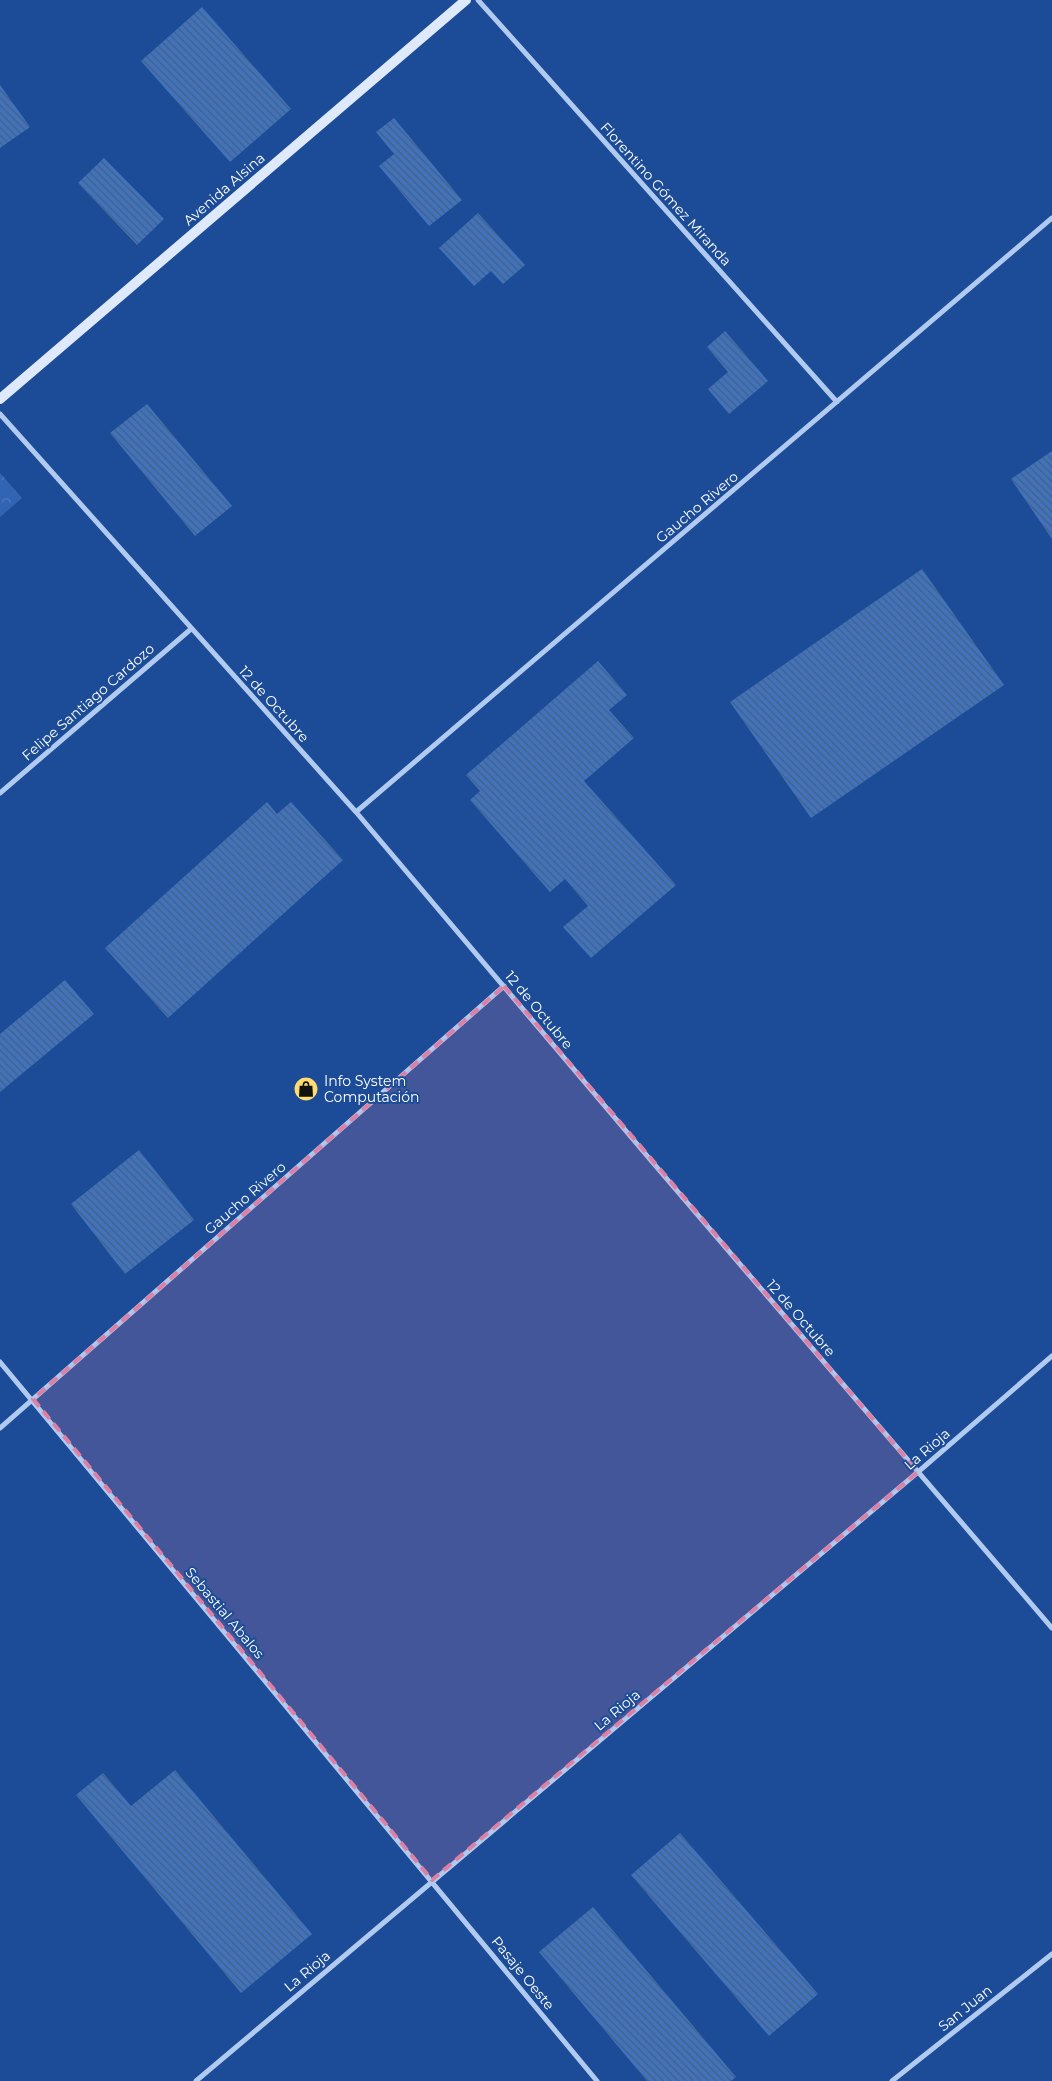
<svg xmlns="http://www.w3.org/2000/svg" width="1052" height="2081" viewBox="0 0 1052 2081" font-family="Montserrat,sans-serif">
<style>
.park{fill:url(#park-crowns)}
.building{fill:url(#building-back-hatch)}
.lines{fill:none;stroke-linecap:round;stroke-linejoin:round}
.minor{stroke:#b1caf0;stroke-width:5}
.secondary{stroke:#dee9fb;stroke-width:10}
.marked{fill:#dd80a5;fill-opacity:0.2;stroke:#dd80a5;stroke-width:4;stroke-dasharray:10 6;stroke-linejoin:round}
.labels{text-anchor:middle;stroke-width:4;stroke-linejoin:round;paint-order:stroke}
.street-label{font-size:14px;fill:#fff;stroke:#1c4c97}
.poi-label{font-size:14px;fill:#fff;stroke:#1c4c97;text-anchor:start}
</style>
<defs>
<pattern id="park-crowns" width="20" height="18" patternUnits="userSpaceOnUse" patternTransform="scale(1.25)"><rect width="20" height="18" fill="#3165b4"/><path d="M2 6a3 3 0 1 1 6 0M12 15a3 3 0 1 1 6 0" fill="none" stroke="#507cbf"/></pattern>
<pattern id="building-back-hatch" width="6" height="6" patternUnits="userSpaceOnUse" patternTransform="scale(1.25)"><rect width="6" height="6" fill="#4173bc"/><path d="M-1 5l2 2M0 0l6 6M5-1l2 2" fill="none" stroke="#475e7e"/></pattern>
</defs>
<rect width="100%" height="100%" fill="#1c4c97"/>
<path class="park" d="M0,473L22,498L0,517Z"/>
<path class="building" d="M202,7L291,109L230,162L141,61Z
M0,85L30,127L0,148Z
M394,118L462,200L429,226L379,166L394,154L376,132Z
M104,158L164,219L137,245L78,183Z
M478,213L525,265L503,284L491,271L474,286L439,248Z
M725,331L768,381L729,414L708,389L728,372L707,347Z
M147,404L232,506L195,536L110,433Z
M1052,451V539L1011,479Z
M922,569L1004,685L811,818L730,702Z
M598,661L627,695L609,710L634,738L584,781L676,885L591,958L563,927L588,906L565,879L550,892L470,800L480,791L466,775Z
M267,802L277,814L291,802L343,860L168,1018L105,948Z
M65,980L94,1014L0,1092V1034Z
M139,1150L194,1220L125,1274L71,1204Z
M175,1770L312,1934L241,1993L76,1795L103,1773L131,1806Z
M680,1833L818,1994L769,2036L631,1875Z
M593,1907L736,2077L731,2081H647L539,1952Z"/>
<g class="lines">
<path class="minor" d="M478,0L837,402
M0,414L356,812L648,1157L1052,1628
M0,793L191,629
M356,812L1052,218
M0,1362L597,2081
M0,1428L504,986
M196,2081L918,1472L1052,1356
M892,2081L1052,1954"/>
<path class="secondary" d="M0,399L466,0"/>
</g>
<path class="marked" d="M504,986L918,1472L432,1880L33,1399Z"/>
<defs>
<symbol id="shop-disc" viewBox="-11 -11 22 22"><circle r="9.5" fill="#ffdc6f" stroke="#1c4c97"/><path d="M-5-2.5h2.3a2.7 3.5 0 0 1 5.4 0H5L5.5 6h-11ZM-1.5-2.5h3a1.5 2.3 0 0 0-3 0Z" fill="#111"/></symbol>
</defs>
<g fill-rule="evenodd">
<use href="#shop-disc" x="292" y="1075" width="28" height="28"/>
</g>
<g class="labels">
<g class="street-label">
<text transform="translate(224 189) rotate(-41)" y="5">Avenida Alsina</text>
<text transform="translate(666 194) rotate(48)" y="5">Florentino Gómez Miranda</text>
<text transform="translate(697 507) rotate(-40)" y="5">Gaucho Rivero</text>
<text transform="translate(88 702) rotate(-41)" y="5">Felipe Santiago Cardozo</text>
<text transform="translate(274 704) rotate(48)" y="5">12 de Octubre</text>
<text transform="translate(539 1010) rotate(50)" y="5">12 de Octubre</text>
<text transform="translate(245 1198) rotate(-41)" y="5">Gaucho Rivero</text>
<text transform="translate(801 1318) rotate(49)" y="5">12 de Octubre</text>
<text transform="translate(927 1449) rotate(-41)" y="5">La Rioja</text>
<text transform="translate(225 1613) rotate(50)" y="5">Sebastial Abalos</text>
<text transform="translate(617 1710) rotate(-40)" y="5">La Rioja</text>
<text transform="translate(307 1971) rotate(-40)" y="5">La Rioja</text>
<text transform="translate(523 1973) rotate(51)" y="5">Pasaje Oeste</text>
<text transform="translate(965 2008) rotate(-39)" y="5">San Juan</text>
</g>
<g class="poi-label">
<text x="324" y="1086">Info System<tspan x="324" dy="16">Computación</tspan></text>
</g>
</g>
</svg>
